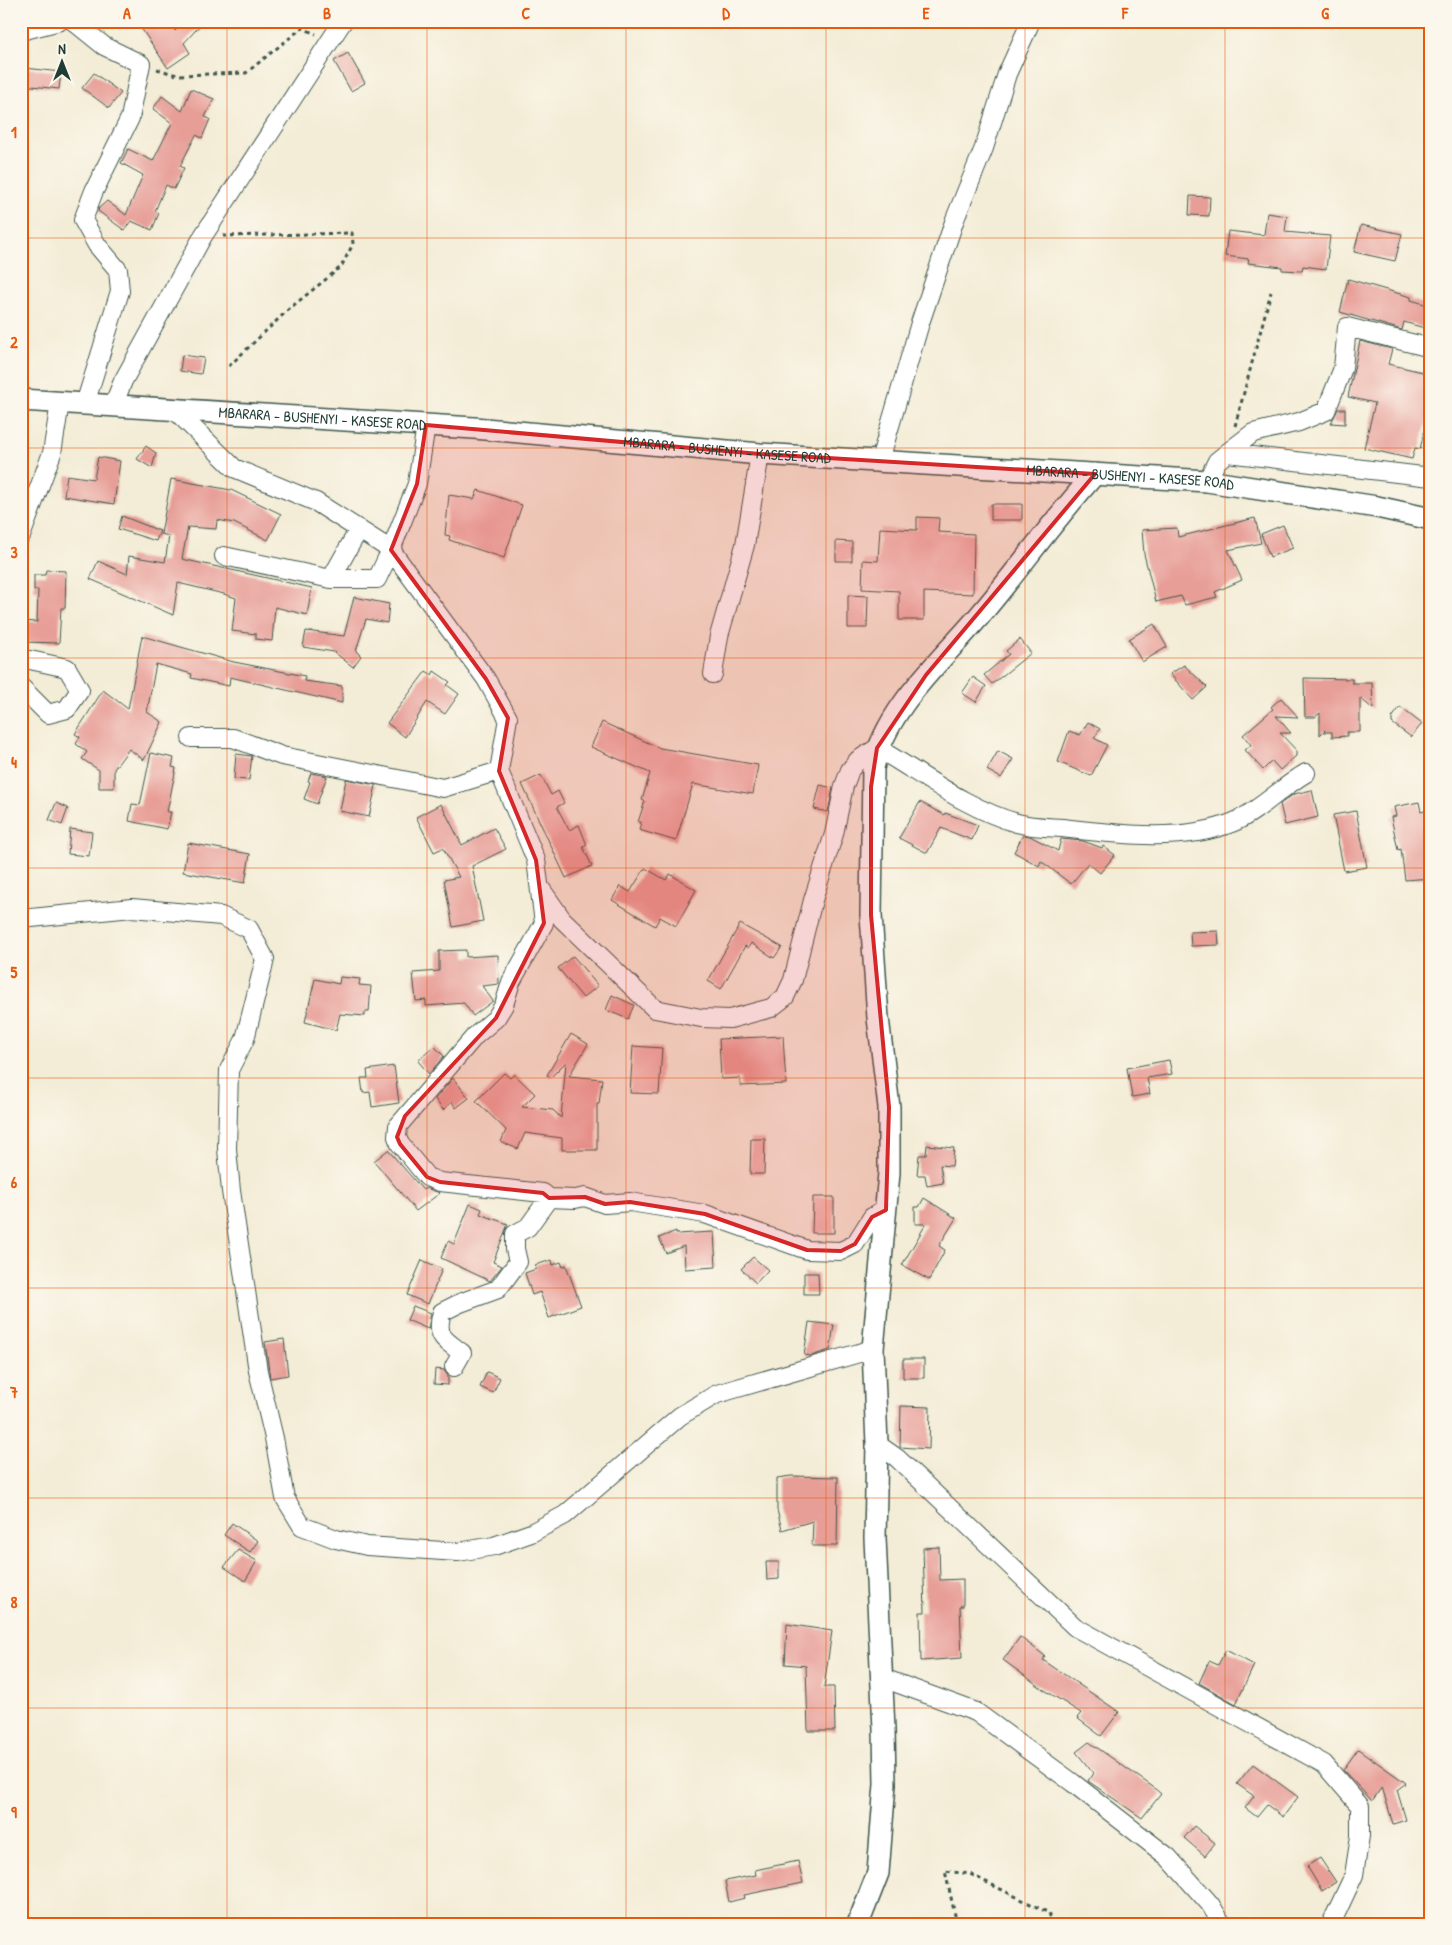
<svg xmlns="http://www.w3.org/2000/svg" width="1452" height="1945" viewBox="0 0 1452 1945" font-family="'Patrick Hand',sans-serif">
<style>
.building{fill:#e79e97}
.lines{fill:none;stroke-linecap:round;stroke-linejoin:round}
.minor-casing{stroke:#3f574c;stroke-width:20}
.major-casing{stroke:#3f574c;stroke-width:24}
.path{stroke:#3f574c;stroke-width:3;stroke-dasharray:4 4;stroke-linecap:butt}
.minor{stroke:#fff;stroke-width:18}
.major{stroke:#fff;stroke-width:21}
.marked{fill:#d62828;fill-opacity:0.2;stroke:#d62828;stroke-width:4;stroke-linejoin:round}
.grid{fill:none;stroke:#e8590c;stroke-width:1;stroke-opacity:0.55}
.labels{text-anchor:middle;stroke-width:4.5;stroke-linejoin:round;paint-order:stroke}
.street-label{font-size:15px;fill:#1f3d34;stroke:#fbf7ec}
.neatline{fill:none;stroke:#e8590c;stroke-width:2}
.grid-label{font-size:16px;text-anchor:middle;font-weight:bold;fill:#e8590c}
</style>
<rect width="100%" height="100%" fill="#fbf7ec"/>
<filter id="ink" filterUnits="userSpaceOnUse"><feTurbulence type="fractalNoise" baseFrequency=".02" numOctaves="2"/><feDisplacementMap in="SourceGraphic" scale="10" xChannelSelector="R" yChannelSelector="G"/><feConvolveMatrix kernelMatrix="1 2 1 2 8 2 1 2 1" color-interpolation-filters="sRGB"/></filter>
<filter id="wash" filterUnits="userSpaceOnUse"><feTurbulence type="fractalNoise" baseFrequency=".0096" numOctaves="4" result="noise"/><feDisplacementMap in="SourceGraphic" scale="20" xChannelSelector="R" yChannelSelector="G"/><feGaussianBlur stdDeviation="1.12" result="paint"/><feColorMatrix in="noise" values="0 0 0 0 0 0 0 0 0 0 0 0 0 0 0 0 0 1.4 0 .05"/><feComposite in="paint" operator="in"/></filter>
<g filter="url(#wash)">
<rect width="100%" height="100%" fill="#f3ecd6"/>
<g id="blocks">
<path class="building" d="M151,21H169L175,31L183,21H204L184,43L190,53L168,68L141,28Z
M348,53L365,83L351,91L334,61Z
M25,68L61,72L59,89L23,85Z
M94,73L121,93L109,108L82,88Z
M191,89L214,99L205,117L210,119L202,138L196,135L180,166L184,168L174,189L166,185L155,211L159,213L152,230L131,221L124,230L98,211L99,208L107,201L126,215L143,175L121,163L128,149L153,161L172,123L153,109L162,96L182,111Z
M1190,196L1210,197L1209,216L1189,215Z
M1267,213L1287,216L1285,232L1330,236L1326,269L1303,266L1302,271L1282,270V267L1248,263L1249,259L1225,256L1228,231L1264,235Z
M1361,225L1402,234L1395,261L1354,252Z
M1348,279L1411,297V300L1431,306V330L1404,322L1402,330L1340,312Z
M1360,341L1392,349L1388,364L1431,374V405L1420,449L1415,448L1412,459L1364,448L1375,403L1348,397Z
M182,355L204,358L201,374L180,371Z
M1338,409H1345V424L1331,423Z
M146,446L156,453L152,468L137,459Z
M98,457L120,461L114,504L64,496L67,475L94,479Z
M171,479L231,490L281,514L268,540L234,523L217,520L216,529L188,527L182,559L312,588L307,615L275,607L272,641L256,639V634L232,631L236,598L224,594L178,583L173,615L90,579L98,561L127,574L129,556L165,562L169,536L161,534Z
M478,490L522,505L504,558L449,540L450,536L445,535L449,495L474,499Z
M991,504H1022V520H991Z
M122,516L160,531L156,541L118,529Z
M917,517L939,518L938,532L974,534L973,594L924,592V620H899V591L862,589L863,560L878,561L880,528L917,530Z
M1255,518L1261,543L1228,550L1242,580L1215,592L1217,597L1185,605L1181,596L1156,602L1144,554L1142,530L1177,528L1178,537Z
M1283,525L1293,548L1270,557L1261,534Z
M836,541L852,542V561H836Z
M46,570L66,571L65,608H61L59,643L21,642V621L37,622L38,590H34V575H45Z
M848,595L868,596L867,628H848Z
M354,597L389,604L387,623L366,619L356,651L361,656L353,667L334,652L303,647L306,631L344,636Z
M1154,624L1167,647L1142,662L1129,639Z
M142,636L234,662L305,676L304,681L342,686V703L230,677L229,686L191,678L192,674L156,664L147,712L162,722L144,760L129,749L114,769V788H99V770L82,759L87,752L76,744L80,737L75,734L103,690L128,709Z
M1020,639L1031,653L992,684L984,675L1009,654L1006,651Z
M1184,665L1207,687L1193,700L1170,674Z
M426,671L432,675L434,671L450,682L447,685L459,694L445,714L427,702L405,737L387,723Z
M973,677L986,686L976,702L962,693Z
M1304,678L1352,679V683H1372L1373,709L1360,698V732H1347V736L1332,737V732H1324L1325,730L1320,735V713L1315,717H1305Z
M1281,698L1298,717L1276,716L1291,733H1280L1296,750V756L1280,770L1272,761L1263,770L1245,750L1251,745L1243,735L1273,709L1271,707Z
M1400,707L1422,724L1411,737L1392,723V718Z
M602,722L660,748L758,765L753,794L693,784L676,841L639,830L641,822H638L645,801L642,800L650,773L591,747Z
M1088,722L1100,729L1094,738L1107,745L1091,776L1058,762L1069,731L1080,735Z
M998,751L1013,759L1001,778L987,770Z
M151,753L174,758L172,767L176,768L167,812H171L167,829L129,821L132,804L140,805Z
M236,754L252,756L249,780L234,779Z
M311,773L327,776L317,804L304,799L310,782L308,781Z
M541,775L551,795L558,791L564,803L557,807L569,830L579,825L587,845L583,847L592,866L566,878L522,784Z
M346,779L376,785L369,817L340,811Z
M820,785L833,788L828,812L814,809Z
M1312,790L1318,817L1285,825L1280,804L1294,794Z
M920,802L944,815L945,813L978,825L972,840L941,828L927,853L899,838Z
M1419,802L1421,812L1428,810L1431,823V878L1405,880L1401,849L1398,850L1391,817L1396,816L1394,807Z
M56,803L68,808L62,825L49,820Z
M441,804L462,845L494,828L506,849L472,866L483,921L453,927L444,880L459,877L443,848L434,852L416,817Z
M1356,811L1367,867L1344,871L1333,815Z
M70,829L92,832L89,856L68,854Z
M1023,835L1030,836L1058,851L1061,839L1083,841L1102,848L1103,846L1115,855L1100,873L1088,863L1071,884L1041,861L1039,866L1014,852Z
M188,843L250,854L245,883L183,872Z
M645,868L666,880L670,874L696,890L676,926L660,917L655,926L612,900L620,886L630,892Z
M740,924L782,947L774,958L751,943L748,948L745,946L721,989L708,981Z
M1218,931L1219,945L1191,946L1190,932Z
M466,950V957L498,955L499,984L482,986L493,1001L473,1016L464,1003L426,1006V1000L416,1001L413,973L439,971V951Z
M573,956L598,986L583,998L558,968Z
M340,977L360,979L359,985L371,986L369,1012H365V1016L340,1014L336,1030L305,1022L315,979L339,984Z
M612,995L634,1005L628,1019L606,1010Z
M571,1034L588,1044L569,1076L602,1079L599,1104H597V1150H562V1138L525,1133L518,1149L501,1142L506,1130L476,1101L504,1073L510,1078L514,1074L535,1094L522,1107L553,1110L561,1118L566,1062L551,1077L547,1075Z
M783,1036L786,1084L741,1086L740,1078L721,1079L719,1039Z
M434,1046L444,1056L429,1074L418,1061Z
M633,1046L662,1048L659,1094L630,1093Z
M1169,1060L1172,1074L1147,1078L1150,1094L1132,1097L1127,1068Z
M394,1066L399,1103L372,1107L370,1092L363,1093L361,1078H368L367,1070Z
M453,1078L469,1098L456,1108L452,1102L443,1110L435,1099Z
M751,1139H765L764,1174H750Z
M927,1145L954,1148L952,1166L940,1165L943,1183L927,1186L925,1175H917L919,1155H926Z
M388,1150L423,1190L426,1188L440,1193L416,1211L374,1161Z
M813,1197H834V1233H812Z
M924,1198L956,1218L939,1246L945,1250L929,1280L902,1265L926,1224H915V1207H919Z
M470,1204L482,1209L480,1214L508,1224L493,1262L502,1266L490,1281L441,1258L448,1241L454,1244Z
M676,1231V1234L714,1232L716,1267L685,1269L684,1246L666,1253L659,1238Z
M753,1257L768,1270L756,1283L741,1269Z
M422,1260L442,1269L428,1304L407,1295Z
M552,1260L553,1265L561,1262L563,1267L566,1265L581,1306L549,1318L540,1292L532,1295L525,1273L536,1269L535,1265Z
M804,1273H818L819,1294H804Z
M413,1306L431,1313L428,1329L407,1320Z
M809,1322L834,1325L830,1350L811,1356L804,1355Z
M284,1339L288,1375L270,1378L265,1342Z
M903,1359H924V1378H903Z
M435,1369L444,1370L448,1376V1385L434,1384Z
M487,1372L500,1378L493,1393L480,1387Z
M901,1406L930,1407L929,1449L900,1447Z
M791,1476L838,1477L837,1546H812L813,1521L782,1530L777,1510V1478Z
M232,1523L258,1541L250,1552L224,1535Z
M939,1547L940,1580L963,1579V1606H960L962,1658L921,1661L920,1612H925L923,1548Z
M238,1550L257,1561L245,1581L224,1567Z
M766,1562H779V1579L767,1580Z
M787,1624L832,1631L824,1687H834L835,1731H808L806,1666L785,1664Z
M1020,1637L1045,1656L1043,1660L1119,1712L1101,1736L1077,1718L1081,1713L1043,1689L1003,1660Z
M1226,1650L1254,1665L1236,1704L1199,1683L1209,1661L1218,1665Z
M1089,1742L1153,1787L1161,1794L1142,1818L1088,1781L1093,1773L1076,1752Z
M1358,1749L1406,1783L1397,1790L1406,1820L1393,1824L1382,1787L1372,1801L1343,1770Z
M1253,1764L1298,1797L1283,1817L1267,1805L1257,1817L1245,1808L1254,1796L1237,1784Z
M1194,1826L1215,1843L1205,1856L1184,1838Z
M1320,1858L1336,1882L1322,1891L1307,1866Z
M798,1861L803,1883L744,1895L745,1898L729,1902L725,1881L756,1875L755,1870Z"/>
</g>
</g>
<g filter="url(#ink)">
<use href="#blocks" fill-opacity="0" stroke="#3f574c" stroke-width="1"/>
<g class="lines">
<defs>
<path id="minor" d="M73,21L104,46L141,64L130,118L94,191L83,220L97,245L118,270L120,291L85,404
M21,31L60,21
M113,406L123,381L203,236L343,21
M176,411L234,468L316,502L391,550L486,679L508,718L499,771L536,860L544,923L511,982L504,1005L496,1018L475,1036L398,1126L397,1137L400,1144L427,1177L440,1182L543,1193L549,1198L575,1199L585,1197L605,1204L630,1202L705,1214L807,1250L841,1251L855,1244L872,1217L886,1210
M1227,453L1253,433L1299,422L1326,411L1343,368L1347,327L1431,348
M880,460L920,323L955,219L984,148L1007,74L1031,21
M1207,481L1217,461L1227,453L1431,477
M21,536L52,453L60,403
M224,556L331,579H377L391,550L417,484L426,425
M331,579L359,529
M21,660H30L67,668L80,690L67,709L48,714L21,687
M713,674L719,636L745,545L760,454
M191,738H233L282,756L443,788L499,771
M541,889L562,919L655,1009L701,1018L730,1019L771,1008L785,997L793,980L813,900L834,834L844,786L850,770L858,760L877,748C922,774 967,809 1017,823C1031,827 1048,827 1062,828C1115,834 1184,843 1234,822C1258,812 1283,786 1306,773
M21,919L132,908L221,916L249,929L265,959L245,1039L229,1070L227,1149L231,1191L258,1371L274,1438L285,1498L302,1526L336,1539L367,1546L458,1552L494,1546L531,1533L565,1515L680,1416L717,1394L873,1349
M454,1367L462,1353C444,1339 435,1337 442,1312L460,1303L498,1289L518,1262L515,1249V1234L528,1227L549,1198
M877,1444L897,1458L1075,1627L1324,1764L1360,1806V1836L1354,1875L1331,1924
M880,1677L976,1712L1073,1783L1168,1857L1210,1904L1222,1924"/>
<g id="major">
<path id="s1" d="M21,400L474,428L760,454L1207,481L1377,507L1431,519"/>
<path d="M858,1924L878,1873L885,1784L884,1729L875,1538L877,1444L873,1349L889,1173V1107L878,1018L871,915L873,768C887,706 942,661 981,614C1020,568 1054,519 1095,474"/>
</g>
</defs>
<use href="#minor" class="minor-casing"/>
<use href="#major" class="major-casing"/>
<path class="path" d="M157,69L177,75L246,73L302,28L316,34
M223,236L352,233L353,244L341,267L289,309L228,367
M1235,426L1271,292
M957,1924L945,1871L970,1874L1049,1913L1053,1924"/>
<use href="#minor" class="minor"/>
<use href="#major" class="major"/>
</g>
</g>
<path class="marked" d="M426,425L760,454L1095,474L926,675L877,748L871,787V915L889,1107L886,1210L872,1217L855,1244L841,1251L807,1250L705,1214L630,1202L605,1204L585,1197L549,1198L543,1193L440,1182L427,1177L400,1144L397,1137L405,1116L496,1018L544,923L536,860L499,771L508,718L486,679L391,550L417,484Z"/>
<path class="grid" d="M227,21V1924M427,21V1924M626,21V1924M826,21V1924M1025,21V1924M1225,21V1924M21,238H1431M21,448H1431M21,658H1431M21,868H1431M21,1078H1431M21,1288H1431M21,1498H1431M21,1708H1431"/>
<g class="labels">
<g class="street-label">
<text dy="5" stroke="none"><textPath href="#s1" startOffset="302">MBARARA - BUSHENYI - KASESE ROAD</textPath></text>
<text dy="5" stroke="none"><textPath href="#s1" startOffset="708">MBARARA - BUSHENYI - KASESE ROAD</textPath></text>
<text dy="5" stroke="none"><textPath href="#s1" startOffset="1112">MBARARA - BUSHENYI - KASESE ROAD</textPath></text>
</g>
</g>
<rect width="1452" height="1945" fill="none" stroke="#fbf7ec" stroke-width="55"/>
<g transform="translate(62 62)" stroke="#fbf7ec" stroke-width="4" paint-order="stroke">
<path d="M0-4L9 19L0 12L-9 19Z" fill="#1f3d34"/>
<text y="-8" font-size="14" font-weight="bold" text-anchor="middle" fill="#1f3d34">N</text>
</g>
<rect x="28" y="28" width="1396" height="1890" class="neatline"/>
<g class="grid-label">
<text x="127" y="19">A</text>
<text x="327" y="19">B</text>
<text x="526" y="19">C</text>
<text x="726" y="19">D</text>
<text x="926" y="19">E</text>
<text x="1125" y="19">F</text>
<text x="1325" y="19">G</text>
<text x="14" y="138">1</text>
<text x="14" y="348">2</text>
<text x="14" y="558">3</text>
<text x="14" y="768">4</text>
<text x="14" y="978">5</text>
<text x="14" y="1188">6</text>
<text x="14" y="1398">7</text>
<text x="14" y="1608">8</text>
<text x="14" y="1818">9</text>
</g>
</svg>
